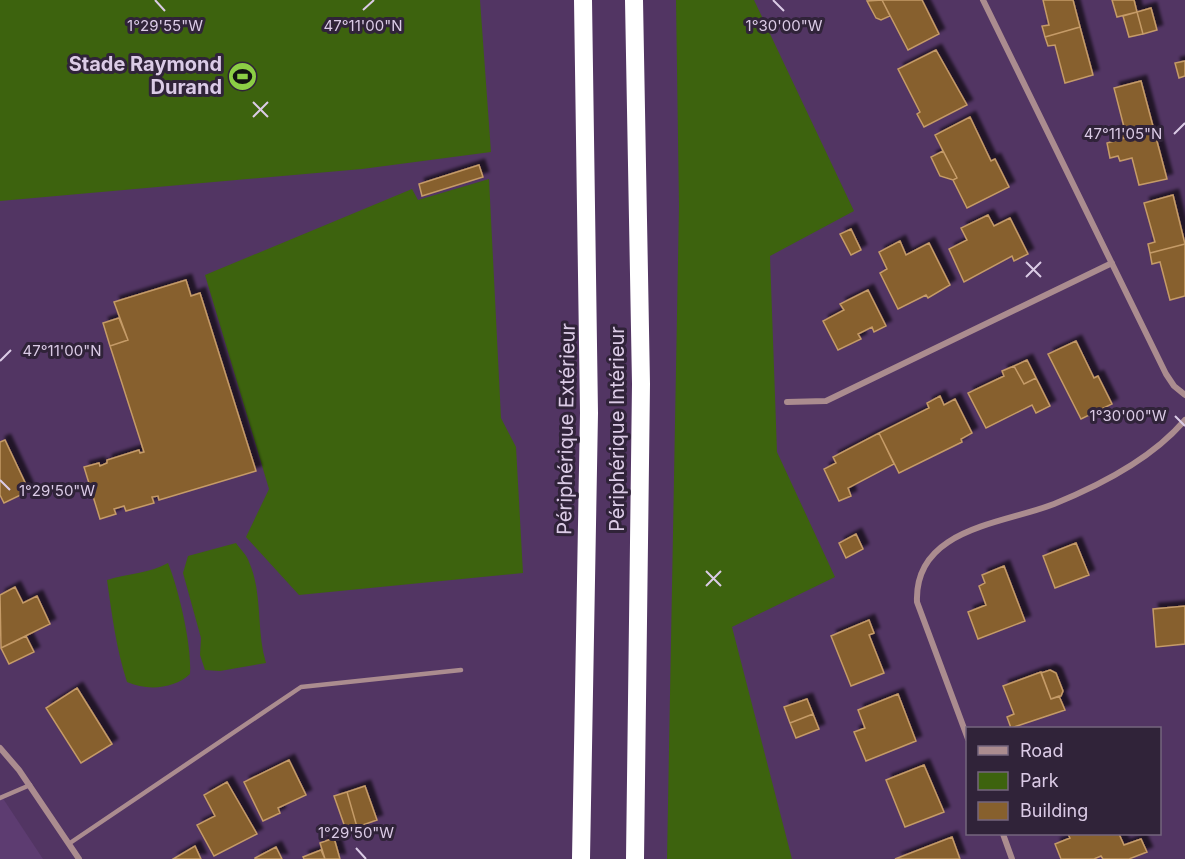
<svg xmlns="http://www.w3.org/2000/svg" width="1185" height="859" viewBox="0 0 1185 859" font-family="Inter,sans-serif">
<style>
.built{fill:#5d3c71}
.green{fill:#3d630e}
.building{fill:#87602d;stroke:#c59b68;stroke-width:1.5;filter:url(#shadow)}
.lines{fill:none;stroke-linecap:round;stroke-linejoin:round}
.lane{stroke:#ab8c8f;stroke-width:4.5}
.street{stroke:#ab8c8f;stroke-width:6}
.highway{stroke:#fff;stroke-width:18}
.ticks{fill:none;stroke:#dbcbe6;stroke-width:2}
.labels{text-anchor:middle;stroke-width:6;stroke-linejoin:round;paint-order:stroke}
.poi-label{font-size:20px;font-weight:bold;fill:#dbcbe6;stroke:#302339;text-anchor:end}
.street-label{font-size:20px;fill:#dbcbe6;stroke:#302339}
.ticks-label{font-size:15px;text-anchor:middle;fill:#dbcbe6;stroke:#302339;stroke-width:6;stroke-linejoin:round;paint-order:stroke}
</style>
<defs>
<filter id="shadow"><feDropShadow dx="5.5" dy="-5.5" stdDeviation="1.5" flood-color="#0009"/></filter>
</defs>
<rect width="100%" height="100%" fill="#523563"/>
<path class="built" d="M0,794L43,859H0Z"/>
<path class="green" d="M0,0H480L491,152L362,169L0,201Z
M676,0H754L854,211L770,256L777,452L835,577L732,627L792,859H667L679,206Z
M489,179L501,418L516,447L523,573L299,595L246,537L269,489L205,275L412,189L418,200Z
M236,543C240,549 247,555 249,562C263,593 256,631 266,663L220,671L205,670L200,655L201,638L183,573L188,556Z
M168,563C179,590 192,646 190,674C174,689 147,691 127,682C116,648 112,615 107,580C128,573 149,574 168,563Z"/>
<path class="building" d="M882,0L890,16L881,20L876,18L867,1Z
M882,0H922L939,34L908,50Z
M1043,0H1073L1080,27L1045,37L1042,26L1049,25Z
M1112,0H1134L1137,12L1117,17Z
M1151,8L1157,30L1143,34L1137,12Z
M1137,12L1143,34L1129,37L1123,16Z
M1080,27L1093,75L1065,83L1055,45L1048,46L1045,37Z
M936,50L967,105L924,127L917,114L920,112L898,69Z
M1185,61V76L1179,78L1175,63Z
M1141,81L1154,130L1119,139L1116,129L1124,127L1114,88Z
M970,117L991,161L995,159L1009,187L967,208L953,180L957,178L935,135Z
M1154,130L1167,179L1139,185L1132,158L1120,161L1118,156L1110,158L1107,143Z
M943,151L957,178L953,180L940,176L931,157Z
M479,165L483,177L422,196L419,184Z
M1173,195L1185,244L1150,253L1148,244L1155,242L1144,203Z
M988,215L994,226L1010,218L1028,254L1014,261L1012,256L964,282L949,249L967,240L961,228Z
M851,229L861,250L851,255L840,234Z
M900,241L906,255L929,243L950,285L928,298L926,295L898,309L880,273L887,269L879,252Z
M1185,244V296L1170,300L1160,262L1152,264L1150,253Z
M186,280L191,296L200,293L256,471L159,500L158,496L152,497L154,503L126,511L124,506L114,509L116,514L100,519L84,467L99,463L100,466L107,463V460L139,450L140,453L144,452L110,346L128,340L114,302Z
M868,290L886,326L874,332L872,327L858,334L861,339L838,350L823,321L844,310L840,304Z
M119,318L128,340L110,346L103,323Z
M1076,341L1094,378L1098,376L1112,404L1081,419L1048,354Z
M1027,360L1036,378L1024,384L1014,366Z
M1014,366L1024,384L1036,378L1050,406L1036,413L1032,405L986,428L968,393L1004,376L1002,371Z
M940,396L944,405L955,399L972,433L961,439L962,442L899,473L879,433L929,408L927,403Z
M879,433L894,464L848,488L851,496L839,501L824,469L836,463L833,457Z
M5,440L29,491L4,503L0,495V442Z
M856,534L863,549L846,558L839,543Z
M1076,543L1089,575L1055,588L1043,556Z
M1004,566L1025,621L978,639L968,612L986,605L979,586L985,583L982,575Z
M15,587L23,603L37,596L50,624L1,648L0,595Z
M1185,606V644L1156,647L1153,609Z
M869,620L874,633L869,635L884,673L851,686L831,636Z
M26,636L34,652L9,664L1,648Z
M1050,670L1056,673L1063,691L1061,696L1051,699L1041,673Z
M1041,672L1051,699L1059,696L1065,710L1011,728L1007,717L1014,714L1003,686Z
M77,688L112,744L81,763L46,708Z
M898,694L916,741L866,761L854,732L865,728L858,710Z
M807,699L813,714L790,723L784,707Z
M813,714L819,729L796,738L790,723Z
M289,760L306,795L278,808L280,813L263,821L244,782Z
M924,765L944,812L905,827L886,780Z
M227,782L257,834L214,856L197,825L215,816L204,795Z
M365,786L377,820L357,827L347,792Z
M347,792L357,827L346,830L334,796Z
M1068,834H1119L1124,845L1141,839L1147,852L1129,859H1103L1101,856L1094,859H1061L1055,844L1070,838Z
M952,837L960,859H895L939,842Z
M334,838L340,859H325L320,843Z
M195,846L201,859H173Z
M276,847L282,859H255V858Z
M321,850L325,859H304L303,857Z"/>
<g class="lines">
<path class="lane" d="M0,798L30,785
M70,843L301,687L461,670"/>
<path class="street" d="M983,0L1166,374L1174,386L1185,395
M787,402L826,401L1112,263
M968,739L917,602C914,528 1003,524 1054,504C1101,485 1152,459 1185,420
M0,748L19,770L79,859
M1003,834L1012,859"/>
<path class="highway" d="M634,0L641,384L635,859
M581,859L589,413L583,0"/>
</g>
<path class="ticks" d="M155,0L165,11M773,0L784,11M363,10L374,0M253,102L268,117M253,117L268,102M1174,134L1185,123M1026,262L1041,277M1026,277L1041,262M0,361L11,350M1175,416L1185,426M0,480L10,490M706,571L721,586M706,586L721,571M356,848L366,859"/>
<defs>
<symbol id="stadium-disc" viewBox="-11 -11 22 22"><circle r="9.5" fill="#8cce45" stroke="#302339"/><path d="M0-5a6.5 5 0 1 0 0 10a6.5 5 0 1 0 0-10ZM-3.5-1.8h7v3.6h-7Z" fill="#111"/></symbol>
</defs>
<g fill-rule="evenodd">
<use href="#stadium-disc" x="226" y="60" width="33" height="33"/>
</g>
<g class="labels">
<g class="poi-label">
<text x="222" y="71">Stade Raymond<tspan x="222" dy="23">Durand</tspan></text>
</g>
<g class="street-label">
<text transform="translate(566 429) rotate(-89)" y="7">Périphérique Extérieur</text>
<text transform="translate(617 429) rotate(-90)" y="7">Périphérique Intérieur</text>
</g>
</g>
<g class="ticks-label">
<text x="363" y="31">47°11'00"N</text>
<text x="165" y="31">1°29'55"W</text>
<text x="784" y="31">1°30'00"W</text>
<text x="1123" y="139">47°11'05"N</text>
<text x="62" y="356">47°11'00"N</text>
<text x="1128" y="421">1°30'00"W</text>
<text x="57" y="496">1°29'50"W</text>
<text x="356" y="838">1°29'50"W</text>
</g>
<rect x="966" y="727" width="195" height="108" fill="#302339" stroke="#74667e" stroke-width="1.5"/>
<rect x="978" y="746" width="30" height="9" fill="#ab8c8f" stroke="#74667e" stroke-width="1.5"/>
<text x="1020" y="757" font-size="18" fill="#dbcbe6">Road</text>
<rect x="978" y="772" width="30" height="18" fill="#3d630e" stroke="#74667e" stroke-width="1.5"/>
<text x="1020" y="787" font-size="18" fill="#dbcbe6">Park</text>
<rect x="978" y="802" width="30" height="18" fill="#87602d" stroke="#74667e" stroke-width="1.5"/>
<text x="1020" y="817" font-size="18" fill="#dbcbe6">Building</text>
</svg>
